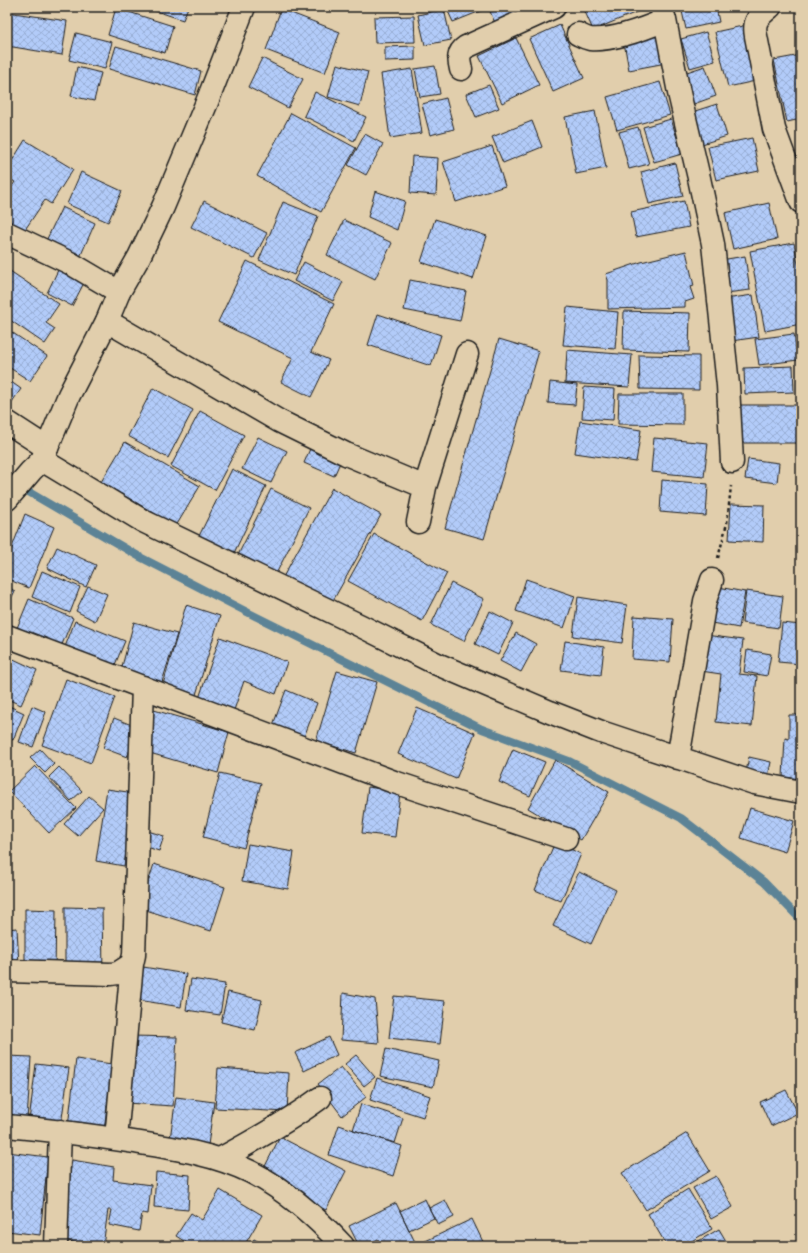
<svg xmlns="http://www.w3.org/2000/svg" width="808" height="1253" viewBox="0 0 808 1253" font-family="Kalam,sans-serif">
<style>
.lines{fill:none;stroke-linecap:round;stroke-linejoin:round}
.stream{stroke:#5c8396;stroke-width:8}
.building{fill:url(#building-cross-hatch);stroke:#1c1c1c}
.minor-casing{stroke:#1c1c1c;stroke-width:25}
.primary-casing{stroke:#1c1c1c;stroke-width:25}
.path{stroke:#1c1c1c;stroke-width:2.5;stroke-dasharray:3 3;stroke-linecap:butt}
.minor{stroke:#e1ceac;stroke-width:22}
.primary{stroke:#e1ceac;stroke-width:22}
</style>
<defs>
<pattern id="building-cross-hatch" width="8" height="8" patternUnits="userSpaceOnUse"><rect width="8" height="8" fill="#b2cbf9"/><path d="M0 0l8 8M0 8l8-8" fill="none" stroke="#98aed5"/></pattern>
</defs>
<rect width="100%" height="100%" fill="#e1ceac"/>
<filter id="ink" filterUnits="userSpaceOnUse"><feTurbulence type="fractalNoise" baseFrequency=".025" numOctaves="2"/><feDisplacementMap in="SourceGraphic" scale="8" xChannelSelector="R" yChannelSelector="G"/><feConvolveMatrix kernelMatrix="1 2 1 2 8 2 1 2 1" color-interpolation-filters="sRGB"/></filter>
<g filter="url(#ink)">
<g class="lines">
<path class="stream" d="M27,491L140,557L251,614L482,729L569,761L681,818L764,882L801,920"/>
</g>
<path class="building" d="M144,7H188L183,20Z
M446,7H482L483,10L453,22Z
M488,7H536L496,25Z
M583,7H649L593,30Z
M681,7H716L719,22L686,29Z
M116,8L173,26L165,53L108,35Z
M281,9L340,32L325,73L266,50Z
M444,9L451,40L425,45L418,15Z
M7,12L67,21L62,55L7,46Z
M414,16L415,42L375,43L374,17Z
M560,25L584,78L553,92L529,39Z
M747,25L760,80L728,87L715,32Z
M659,30L666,63L629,70L623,37Z
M706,32L715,61L690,68L681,39Z
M76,33L112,42L105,69L69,60Z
M516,38L539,85L502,103L479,56Z
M116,46L201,71L195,95L109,69Z
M415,46V60L385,61V47Z
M801,55V119L787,122L774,60Z
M262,58L303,79L288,108L248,87Z
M337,64L368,72L360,106L328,97Z
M435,66L440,94L420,97L415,69Z
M705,66L716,96L691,105L681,74Z
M77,67L101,73L94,101L71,96Z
M412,69L422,133L390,138L381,74Z
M660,82L670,115L617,130L607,97Z
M489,85L499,108L476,117L466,94Z
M315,92L366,117L354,141L304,116Z
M446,98L454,129L430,135L422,104Z
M717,104L727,136L702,144L692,112Z
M595,111L606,168L576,174L565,117Z
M291,113L356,148L321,212L257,176Z
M671,119L682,154L654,162L643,127Z
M532,121L542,147L503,163L492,137Z
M638,127L649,164L629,169L619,132Z
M365,134L383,144L366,175L348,165Z
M752,138L759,171L716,180L708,147Z
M25,140L73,169L51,204L45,200L22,234L7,223V193L15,182L7,177V169Z
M492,146L505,186L456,202L443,162Z
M412,156L438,158L436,195L410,193Z
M675,163L683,196L649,204L641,172Z
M81,172L122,191L108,222L67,204Z
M375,191L405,201L397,230L368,217Z
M204,201L267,233L254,258L191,227Z
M684,201L689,227L636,237L631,212Z
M283,202L318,216L294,275L259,260Z
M769,203L777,239L733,249L725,213Z
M62,207L95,223L80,257L46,241Z
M435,219L487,236L473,279L421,262Z
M344,220L392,243L375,279L327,255Z
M794,243L801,280V324L765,331L750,251Z
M686,251L694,286L690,287L694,299L685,302V307L608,309V280L606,274L641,262Z
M745,256L750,290L726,293L721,260Z
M247,261L334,304L311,352L329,360L311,397L281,382L293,358L218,322Z
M304,262L343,282L333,301L294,281Z
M60,266L86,279L72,306L47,293Z
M7,269L59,304L46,323L55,329L45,344L7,318Z
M410,280L466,291L460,321L404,310Z
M753,295L759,337L731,341L725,299Z
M567,307L618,312L615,349L563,345Z
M624,311L690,313L689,352L623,350Z
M378,314L441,335L431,366L368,345Z
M7,329L47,356L30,381L7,366Z
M794,334L798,360L759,365L755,339Z
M499,339L539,351L484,539L445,528Z
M567,350L632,355L629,387L565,383Z
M639,355L699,356V390L640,389Z
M793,366L794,392L745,394L744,368Z
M7,379L21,389L7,409Z
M550,382L577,385L575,405L548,403Z
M584,387L615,389L613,420L582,418Z
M153,388L193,410L168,458L128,436Z
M619,394H683V425L618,424Z
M735,405H801V443H735Z
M200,411L244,435L215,490L171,466Z
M580,421L641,430L636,462L575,453Z
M258,437L287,451L271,483L242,469Z
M654,438L708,443L704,477L651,472Z
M125,442L200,486L176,526L101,482Z
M312,444L342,458L334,476L304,463Z
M748,459L779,463L777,483L745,479Z
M232,469L266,486L234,553L199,536Z
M662,480L708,484L706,516L660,512Z
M332,488L381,515L330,606L282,579Z
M271,489L309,508L273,580L235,561Z
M731,504L764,505L763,542L729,540Z
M25,514L54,527L29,588L7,579V560Z
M374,534L447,573L422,621L348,581Z
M57,547L96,565L86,587L47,568Z
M42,571L80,587L70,613L32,597Z
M526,579L575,596L564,628L516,611Z
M451,583L484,599L464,641L431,625Z
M88,586L107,594L95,621L76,611Z
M713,586L745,592L739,628L706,622Z
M7,587L15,591L7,606Z
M746,591L783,596L779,628L742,623Z
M578,597L627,605L622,643L573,636Z
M29,599L73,618L61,647L17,628Z
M186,605L220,616L195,698L162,688Z
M490,611L513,623L498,655L475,644Z
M634,616L673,619L670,662L632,659Z
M75,621L125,641L114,667L65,647Z
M134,622L177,634L162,682L121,670Z
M782,623L801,625V664L778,662Z
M516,633L536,644L521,672L500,661Z
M705,635L743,640L739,674L757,676L752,726L716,722L721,674L701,671Z
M220,637L287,662L276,694L244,681L232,716L197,704Z
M565,641L604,647L601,675L561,670Z
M747,650L771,654L767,676L744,672Z
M7,656L37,670L21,705L7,699Z
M337,671L377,682L356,753L316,741Z
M66,679L115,697L91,763L42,745Z
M286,690L317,703L304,737L273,725Z
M7,705L24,713L13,740L7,737Z
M32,706L46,712L33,747L19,742Z
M417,708L475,733L456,779L398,754Z
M154,710L229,732L218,773L143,751Z
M789,715H801V779L783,777L785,738L789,739Z
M114,718L139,728L127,757L103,748Z
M40,749L54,764L45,773L30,758Z
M513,749L545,762L530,796L499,782Z
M749,757L771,762L767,781L745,777Z
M555,760L609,792L581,840L528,808Z
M35,766L76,808L49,833L9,791Z
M59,767L82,791L71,801L49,777Z
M220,773L261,783L244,848L203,837Z
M368,787L400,792L395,837L362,833Z
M107,789L134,793L124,866L96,861Z
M89,796L103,808L78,836L64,824Z
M750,808L794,821L785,852L741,838Z
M148,831L164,836L159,851L144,846Z
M555,842L581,854L561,901L535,890Z
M248,844L294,852L288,889L242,881Z
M154,864L225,887L211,931L140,908Z
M579,872L616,890L591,944L553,926Z
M65,907L102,908L103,973H65Z
M25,909L56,910L55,972H25Z
M17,928L19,965L7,966V929Z
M137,966L186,974L181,1007L132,999Z
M191,979L225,984L220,1015L186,1010Z
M228,992L262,1000L255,1030L221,1022Z
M343,993L375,999L379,1043L341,1040Z
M394,996L445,1001L440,1044L389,1038Z
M132,1036L177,1037L173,1106L126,1103Z
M329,1037L337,1055L304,1071L295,1053Z
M386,1049L439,1061L433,1087L380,1076Z
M356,1055L375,1077L364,1086L345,1064Z
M7,1056L31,1057L27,1121L7,1119Z
M76,1059L112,1064L104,1132L68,1127Z
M36,1064L69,1068L61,1125L29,1121Z
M341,1067L366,1097L342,1116L318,1084Z
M218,1068L289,1073L287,1112L215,1108Z
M377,1078L430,1096L423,1117L370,1100Z
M786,1090L798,1113L771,1126L760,1102Z
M176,1097L214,1102L208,1145L170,1139Z
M361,1104L403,1118L395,1143L353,1130Z
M339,1125L402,1146L393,1176L329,1155Z
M687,1133L710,1171L646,1210L622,1173Z
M280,1137L346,1171L326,1210L260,1176Z
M7,1152L48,1157L40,1235L7,1231Z
M72,1160L114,1167L113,1180L151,1185L148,1214L142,1213L139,1231L109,1225L112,1210H108L103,1246L60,1240Z
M156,1172L190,1175L188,1210L154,1207Z
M716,1176L733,1207L711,1219L693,1188Z
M688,1189L712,1229L683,1246H667L648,1214Z
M220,1190L262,1215L244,1246H192L176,1236L191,1213L202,1220Z
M425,1199L434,1218L409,1230L400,1211Z
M445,1200L454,1217L438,1225L429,1208Z
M396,1203L415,1242L407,1246H401L400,1243L395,1246H381L378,1239L365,1246H359L349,1226Z
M472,1219L485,1246H415Z
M719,1229L729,1246H690Z
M254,1239L266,1246H249Z"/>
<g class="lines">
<defs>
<path id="minor" d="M661,7L665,20L679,93L699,178L713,244L728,385L732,462
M770,7C758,17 753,21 756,36L774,129L801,202
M578,34C582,36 585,38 590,39C613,41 644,29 665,20
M461,69C459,60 457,53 466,47L554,7
M7,233L70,263L119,292
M107,321L279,421L346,454L425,487L418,522
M7,422L47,448
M42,460L143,521L361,626L437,664L550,712L601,732L754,783L801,792
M425,487L467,354
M7,636L394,782L566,839
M678,758L705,601L712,580
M7,971L111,974L118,973L132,964L134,955L143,687
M7,1126C50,1130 91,1135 134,1142C173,1148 215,1154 251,1172C286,1190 317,1218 343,1246
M116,1139L132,964
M220,1159C255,1140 289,1121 320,1098
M56,1246L60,1131"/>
<path id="primary" d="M7,499L31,471L42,460L69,395L107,321L119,292L139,257L163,207L207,102L244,7"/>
</defs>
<use href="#minor" class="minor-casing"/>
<use href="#primary" class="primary-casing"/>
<path class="path" d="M718,558L727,523L731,486"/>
<use href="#minor" class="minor"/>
<use href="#primary" class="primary"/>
</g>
</g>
<rect width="808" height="1253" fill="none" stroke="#e1ceac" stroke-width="24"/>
<rect x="12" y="12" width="784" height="1229" fill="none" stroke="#1c1c1c" stroke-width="1.5" filter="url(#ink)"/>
</svg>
